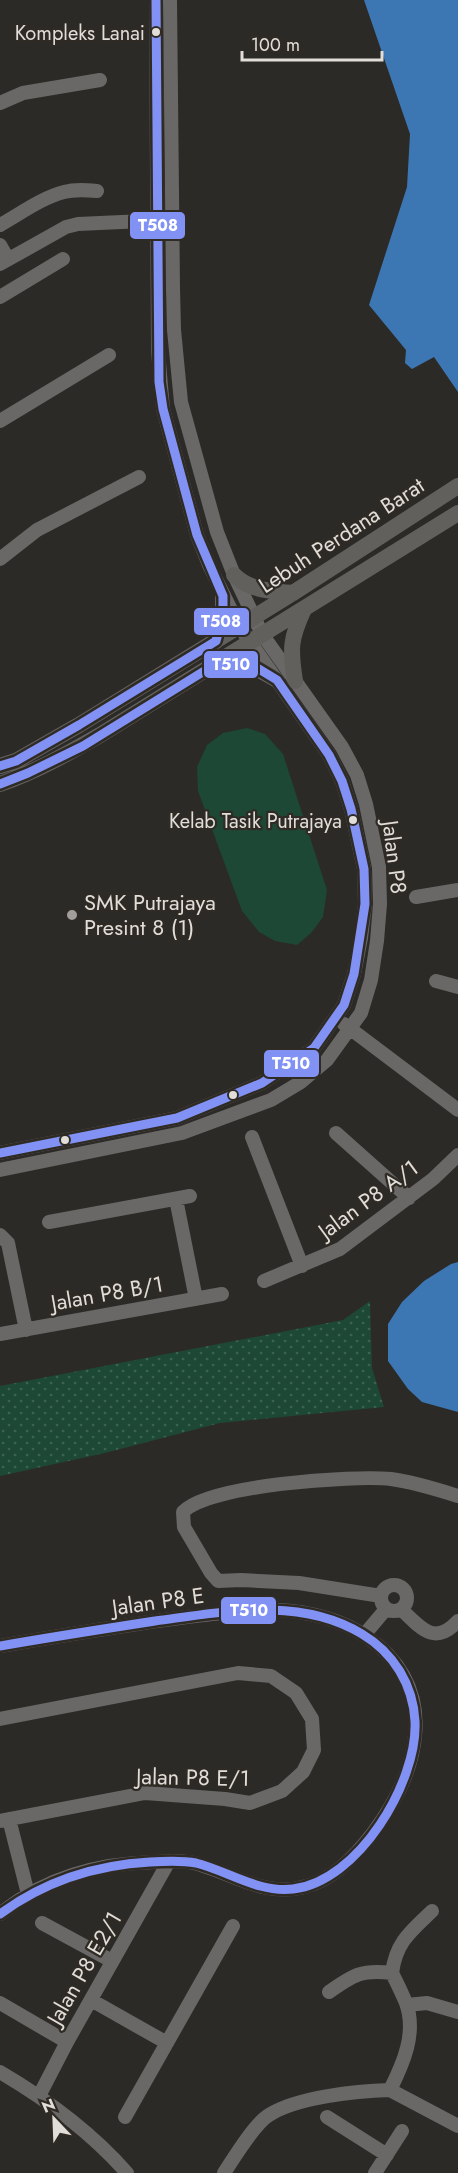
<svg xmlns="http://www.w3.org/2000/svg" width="458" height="2173" viewBox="0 0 458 2173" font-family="Jost,sans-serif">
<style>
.grass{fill:url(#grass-dots)}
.pitch{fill:#1c4835}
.water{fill:#3d77b3}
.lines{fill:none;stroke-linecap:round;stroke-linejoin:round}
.minor{stroke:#696867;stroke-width:14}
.major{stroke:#61605d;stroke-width:16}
.bus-1-casing{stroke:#2f2b24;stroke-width:14}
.bus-2-casing{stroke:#2f2b24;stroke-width:14}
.bus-1{stroke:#8192f4;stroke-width:9}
.bus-2{stroke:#8192f4;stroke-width:9}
.bus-dot{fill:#e1ddd9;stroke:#2f2b24;stroke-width:2}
.poi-dot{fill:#a29e9b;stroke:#2f2b24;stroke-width:2}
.labels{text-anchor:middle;stroke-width:4.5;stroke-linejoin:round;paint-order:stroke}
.bus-label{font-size:20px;fill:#e1ddd9;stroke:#2f2b24;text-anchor:end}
.street-label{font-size:22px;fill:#e1ddd9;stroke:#2f2b24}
.poi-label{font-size:22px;fill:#e1ddd9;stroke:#2f2b24;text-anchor:start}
.line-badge{stroke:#2f2b24;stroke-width:2}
.badge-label{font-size:16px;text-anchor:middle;font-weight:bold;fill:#fff}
</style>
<defs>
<pattern id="grass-dots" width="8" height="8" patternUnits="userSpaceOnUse" patternTransform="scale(1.5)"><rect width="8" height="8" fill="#1c4835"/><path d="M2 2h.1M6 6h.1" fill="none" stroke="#3d6252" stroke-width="1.8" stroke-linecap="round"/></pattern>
</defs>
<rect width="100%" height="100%" fill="#2c2a27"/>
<path class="grass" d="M370,1301L372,1368L384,1407L220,1423L105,1453L0,1476V1386L343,1320Z"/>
<path class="pitch" d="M247,728L265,734L283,754L327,890L323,917L311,933L297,945L275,941L259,932L242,911L198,791L197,767L207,745L223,733Z"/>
<path class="water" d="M364,0H458V392L434,357L412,369L405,363L406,350L369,305L407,187L410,134Z
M458,1262V1412L422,1402L408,1389L388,1361V1324L402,1302L424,1281L451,1264Z"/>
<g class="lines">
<path class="minor" d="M0,103L23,93L100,80
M0,225C20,214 41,198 64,192C75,189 86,190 97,191
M0,245L8,259
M0,264L66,227L78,224L166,220
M0,297L63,259
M0,421L109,355
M0,559L37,530L139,477
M416,897L458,890
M436,981L458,987
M344,1024L458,1110
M336,1133L409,1198
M252,1137L302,1266
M0,1153L177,1118L262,1083L314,1048L344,1005L354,974L361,938L365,904L364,869L351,809L342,781L329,755L239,626L210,567L197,535L163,409L158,351L156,0
M0,1170L182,1133L271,1100L301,1082L327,1060L361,1013L371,980L377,941L380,904L379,867L366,804L357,775L342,747L262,634L234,575L217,532L181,402L174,330L173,288L170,0
M176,1199L196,1299
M49,1222L190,1196
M0,1235L8,1243L26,1330
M264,1281L340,1249L433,1179L458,1155
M0,1334L222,1294
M381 1598a13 13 0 1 1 26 0a13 13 0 1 1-26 0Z
M381,1596L299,1583L241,1580L218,1581L211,1573L184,1527L183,1512C207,1485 353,1475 391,1479C413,1482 436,1489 458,1496
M401,1609C420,1627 434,1647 458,1621
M364,1635L386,1609
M0,1646C65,1635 130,1624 195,1616C227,1613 259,1607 291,1611C317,1614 345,1622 367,1637C442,1689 419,1771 373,1833C357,1854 334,1879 307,1886C268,1898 237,1876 201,1865C187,1860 170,1861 155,1862C99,1863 44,1878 0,1914
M0,1719L238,1673L271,1676L296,1693L312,1719L314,1750L303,1772L282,1791L250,1803L225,1799L145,1793L0,1821
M9,1819L28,1894
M42,1923L112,1961
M392,1973C396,1942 411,1931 432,1911
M329,1992C353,1975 362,1969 392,1973C397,1983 402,1993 406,2003C417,2033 403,2064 390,2090
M91,2000L167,2043
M0,2003L67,2042
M407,2005L427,2003L458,2012
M0,2072C46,2099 92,2133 127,2173
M390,2090L458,2126
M39,2096L67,2042L169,1861
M125,2117L233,1926
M327,2117L387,2155
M224,2173C234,2158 254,2124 269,2115C297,2097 357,2091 390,2090
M375,2173L402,2131"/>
<path class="major" d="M234,575C250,591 272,591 293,593
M216,641L223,614V596
M214,665C247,663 249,663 277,680
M295,681C290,649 290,639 304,609
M0,766L16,761L79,725L293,593L458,486
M0,784C35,772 67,754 100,735L458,513"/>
<defs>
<path id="bus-1" d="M0,784L28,773L83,746L214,665L242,664L254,666L277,680L329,755L342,781L351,809L364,869L365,904L354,974L344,1005L314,1048L262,1083L177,1118L0,1153
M0,1646C52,1637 103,1629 155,1621C223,1612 300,1596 362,1634C394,1653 413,1685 415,1721C418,1782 358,1882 293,1889C258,1893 228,1871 196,1863C181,1860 165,1861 150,1862C94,1865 45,1881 0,1914"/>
<path id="bus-2" d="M0,766L16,761L79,725L216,641L223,614V596L197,535L163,409L159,382L156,0"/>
</defs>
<use href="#bus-1" class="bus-1-casing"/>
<use href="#bus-2" class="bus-2-casing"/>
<use href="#bus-1" class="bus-1"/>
<use href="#bus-2" class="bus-2"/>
</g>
<g class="bus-dot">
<circle cx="156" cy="32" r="5"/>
<circle cx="353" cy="820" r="5"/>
<circle cx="233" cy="1095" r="5"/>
<circle cx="65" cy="1140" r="5"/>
</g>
<circle class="poi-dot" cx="72" cy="915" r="6"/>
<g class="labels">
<g class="bus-label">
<text x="145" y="40">Kompleks Lanai</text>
<text x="342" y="828">Kelab Tasik Putrajaya</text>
</g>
<g class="street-label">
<text transform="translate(341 535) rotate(-33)" y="8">Lebuh Perdana Barat</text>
<text transform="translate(395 857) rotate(83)" y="8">Jalan P8</text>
<text transform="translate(368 1199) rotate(-36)" y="8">Jalan P8 A/1</text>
<text transform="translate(107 1293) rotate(-10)" y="8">Jalan P8 B/1</text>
<text transform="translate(158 1601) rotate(-8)" y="8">Jalan P8 E</text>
<text transform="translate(193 1777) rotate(1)" y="8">Jalan P8 E/1</text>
<text transform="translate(84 1968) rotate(-60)" y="8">Jalan P8 E2/1</text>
</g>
<g class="poi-label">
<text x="84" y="910">SMK Putrajaya<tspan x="84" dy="25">Presint 8 (1)</tspan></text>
</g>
</g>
<g class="line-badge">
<rect x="129" y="211" width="57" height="29" rx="6" fill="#8192f4"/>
<rect x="193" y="607" width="57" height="29" rx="6" fill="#8192f4"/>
<rect x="203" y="650" width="56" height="29" rx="6" fill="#8192f4"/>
<rect x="263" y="1049" width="57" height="29" rx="6" fill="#8192f4"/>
<rect x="220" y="1596" width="57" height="29" rx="6" fill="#8192f4"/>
</g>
<g class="badge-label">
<text x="158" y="231">T508</text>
<text x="221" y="627">T508</text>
<text x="231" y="670">T510</text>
<text x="291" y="1069">T510</text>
<text x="249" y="1616">T510</text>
</g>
<g transform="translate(54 2119) rotate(337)" stroke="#2f2b24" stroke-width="4.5" paint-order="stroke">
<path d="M0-4.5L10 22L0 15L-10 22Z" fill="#e1ddd9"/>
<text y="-9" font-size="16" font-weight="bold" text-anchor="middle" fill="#e1ddd9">N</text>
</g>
<path d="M242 51v9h140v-9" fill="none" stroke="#e1ddd9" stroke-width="3"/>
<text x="251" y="51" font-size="18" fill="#e1ddd9" stroke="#2f2b24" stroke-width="4.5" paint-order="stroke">100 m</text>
</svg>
